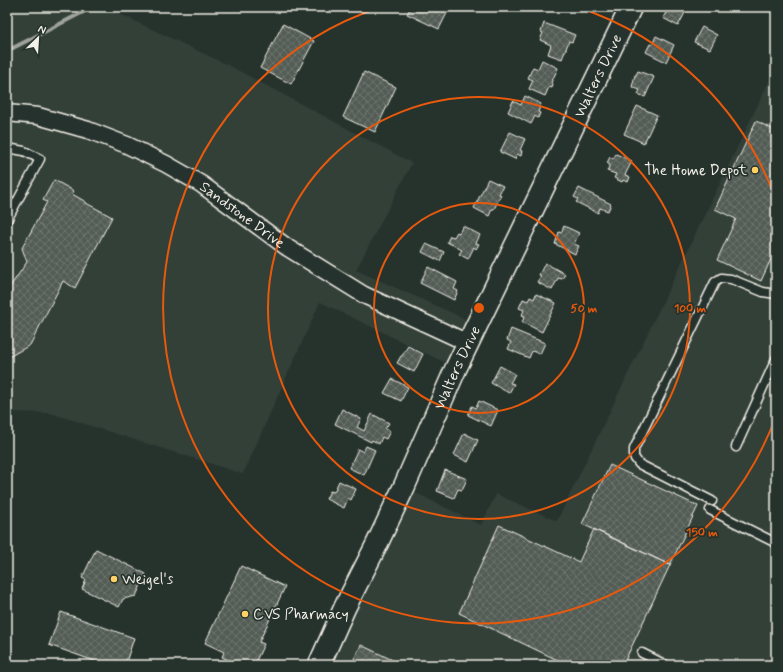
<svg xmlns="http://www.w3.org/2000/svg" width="783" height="672" viewBox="0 0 783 672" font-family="Mynerve,sans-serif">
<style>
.built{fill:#333f39}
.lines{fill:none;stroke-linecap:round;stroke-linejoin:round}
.stream{stroke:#9fa39b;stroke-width:4}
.building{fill:url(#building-cross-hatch);stroke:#f4f1e8}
.service-casing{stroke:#f4f1e8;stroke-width:11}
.minor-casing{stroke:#f4f1e8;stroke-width:19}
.tertiary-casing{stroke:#f4f1e8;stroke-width:24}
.service{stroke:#26332d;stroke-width:8}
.minor{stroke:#26332d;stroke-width:16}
.tertiary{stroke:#26332d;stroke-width:21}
.ring{fill:none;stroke:#e8590c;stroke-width:2}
.poi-dot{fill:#ffd166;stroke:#26332d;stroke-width:1.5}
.labels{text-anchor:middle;stroke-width:3.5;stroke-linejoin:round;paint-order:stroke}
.street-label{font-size:15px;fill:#f4f1e8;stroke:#26332d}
.poi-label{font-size:15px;fill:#f4f1e8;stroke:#26332d;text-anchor:start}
.centre{fill:#e8590c;stroke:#26332d;stroke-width:2}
.ring-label{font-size:12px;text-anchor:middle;font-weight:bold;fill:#e8590c;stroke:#26332d;stroke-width:3.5;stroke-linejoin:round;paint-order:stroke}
</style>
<defs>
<pattern id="building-cross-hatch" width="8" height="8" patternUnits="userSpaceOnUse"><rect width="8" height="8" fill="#525c55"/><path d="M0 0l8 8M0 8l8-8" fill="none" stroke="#6c746d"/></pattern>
</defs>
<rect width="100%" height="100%" fill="#26332d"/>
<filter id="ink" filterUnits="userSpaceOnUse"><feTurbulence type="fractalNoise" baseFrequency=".025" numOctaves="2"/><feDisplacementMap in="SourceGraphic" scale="8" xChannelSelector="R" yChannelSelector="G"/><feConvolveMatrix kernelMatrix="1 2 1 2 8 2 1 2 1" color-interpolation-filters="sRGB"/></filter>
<g filter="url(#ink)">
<path class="built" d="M7,7H105L228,65L412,163L356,270L477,324L456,368L320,302L243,474L50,413L7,412Z
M776,67V665H320L404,487L481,525L496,494L557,521Z"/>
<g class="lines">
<path class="stream" d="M7,51L93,7"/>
</g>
<path class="building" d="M411,7H450L439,29L407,14Z
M669,7H688L678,26L663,18Z
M544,23L575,35L572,42L569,41L562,59L548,54L551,45L540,40L543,33L541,32Z
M283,24L314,41L291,84L260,68Z
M702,27L717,35L710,49L694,42Z
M656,36L674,45L666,62L646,52L650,44L652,45Z
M542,60L558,68L551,83L553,84L552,88L549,87L545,96L529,89L533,80L528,78L533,67L538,69Z
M638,71L654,77L645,97L638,94L640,90L632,87L635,75H636Z
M364,72L396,87L375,132L343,117Z
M525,96L541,104L538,112L540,113L538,118L535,116L531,124L508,112L513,101L521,105Z
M637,106L657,115L644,143L624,134Z
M756,121L776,131V261L771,259L761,281L717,260L736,219L715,209Z
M510,132L525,139L520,150L522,151L521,156L517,154L515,159L500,152Z
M616,154L632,161L625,175L630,177L628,182L623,180L622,182L614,178L616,174L607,171L610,165L607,163L610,157L613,159Z
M488,179L503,186L499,194L501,195L494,209H492L489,216L474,208Z
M54,180L74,191L72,194L86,202V203L112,217L75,288L63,281L30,345L7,358V291L27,262L22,248L47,202L43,200Z
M579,188L611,204L608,211L600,208L598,213L576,202L578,199L574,197Z
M463,226L480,235L476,243L479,244L476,249L474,247L468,259L459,254L462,250L447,242L450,236L454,237L457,232L459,233Z
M564,226L579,233L574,244L579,246L575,254L555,244L559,232L561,233Z
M426,244L444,252L440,261L422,252Z
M545,263L565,274L562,279L558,278L552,290L537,282L541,276L539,275Z
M428,267L457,282L454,289L458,291L454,300L420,283Z
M536,294L556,303L542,332L522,322L525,316L522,315L524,310L519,308L523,299L528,301L530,297L534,299Z
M511,329L545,343L540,354L532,351L529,358L508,349L511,342L507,340Z
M408,346L423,354L414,372L397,363L401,356H402Z
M500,366L515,374L510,383L514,384L509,393L491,383Z
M392,379L408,387L401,401L384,393Z
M479,401L498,410L491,426L468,415L472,406L476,408Z
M342,409L361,419L357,427L364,431L372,414L389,423L385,429L390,431L386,439L382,437L379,444L372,440L371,442L335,424Z
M464,433L478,440L468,462L454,455Z
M366,446L375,450L364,475L349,468L358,449L363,452Z
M610,465L698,506L670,565L582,524Z
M445,470L467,479L462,490L458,489L454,498L437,491Z
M339,481L356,489L351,500L348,498L344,508L326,499L330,491L334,492Z
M499,525L579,562L594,529L670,565L623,665H568L459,613Z
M96,549L146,574L136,596L123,599L119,607L82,589L86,580L82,578Z
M241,566L285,587L259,642L264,644L254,665H239L222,657L224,652L205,643Z
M61,612L134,638L125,665H106L49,645Z
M361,645L403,665H351Z"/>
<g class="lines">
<defs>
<path id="service" d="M7,148L24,151L40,159L7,220
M736,447L776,359
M712,501L639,464L634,457V449L715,282L721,278L731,279L763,292L776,294
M710,510L776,543
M642,653L666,665"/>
<g id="minor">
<path id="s1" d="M7,113L38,116L88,130L127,145L166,164L201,184L288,248L364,295L468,343"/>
</g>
<g id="tertiary">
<path id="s2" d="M319,665L345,607L376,546L404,487L456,368L631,7"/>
</g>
</defs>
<use href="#service" class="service-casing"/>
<use href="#minor" class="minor-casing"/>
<use href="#tertiary" class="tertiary-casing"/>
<use href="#service" class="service"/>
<use href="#minor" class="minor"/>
<use href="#tertiary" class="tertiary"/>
</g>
</g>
<g class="ring">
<circle cx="479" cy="308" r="105"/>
<circle cx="479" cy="308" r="211"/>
<path d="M776 416A316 316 0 1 1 381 7M577 7A316 316 0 0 1 776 200"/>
</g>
<g class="poi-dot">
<circle cx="755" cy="170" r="4"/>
<circle cx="114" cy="579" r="4"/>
<circle cx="245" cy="614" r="4"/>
</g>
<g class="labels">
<g class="street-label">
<text dy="5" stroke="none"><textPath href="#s2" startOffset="652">Walters Drive</textPath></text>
<text dy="5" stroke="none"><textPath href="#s1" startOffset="260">Sandstone Drive</textPath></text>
<text dy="5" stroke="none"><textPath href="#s2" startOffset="328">Walters Drive</textPath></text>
</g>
<g class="poi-label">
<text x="747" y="175" text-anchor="end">The Home Depot</text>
<text x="122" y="584">Weigel's</text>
<text x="253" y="619">CVS Pharmacy</text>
</g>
</g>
<circle cx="479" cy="308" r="6" class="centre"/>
<g class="ring-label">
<text x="584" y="312">50 m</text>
<text x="690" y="312">100 m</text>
<text x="702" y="536">150 m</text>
</g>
<rect width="783" height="672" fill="none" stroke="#26332d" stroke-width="24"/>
<rect x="12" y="12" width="759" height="648" fill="none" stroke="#f4f1e8" stroke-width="1.5" filter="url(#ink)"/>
<g transform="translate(38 38) rotate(25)" stroke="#26332d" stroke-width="3" paint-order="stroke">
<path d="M0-3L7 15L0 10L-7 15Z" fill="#f4f1e8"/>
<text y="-6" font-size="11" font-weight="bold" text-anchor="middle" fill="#f4f1e8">N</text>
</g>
</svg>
